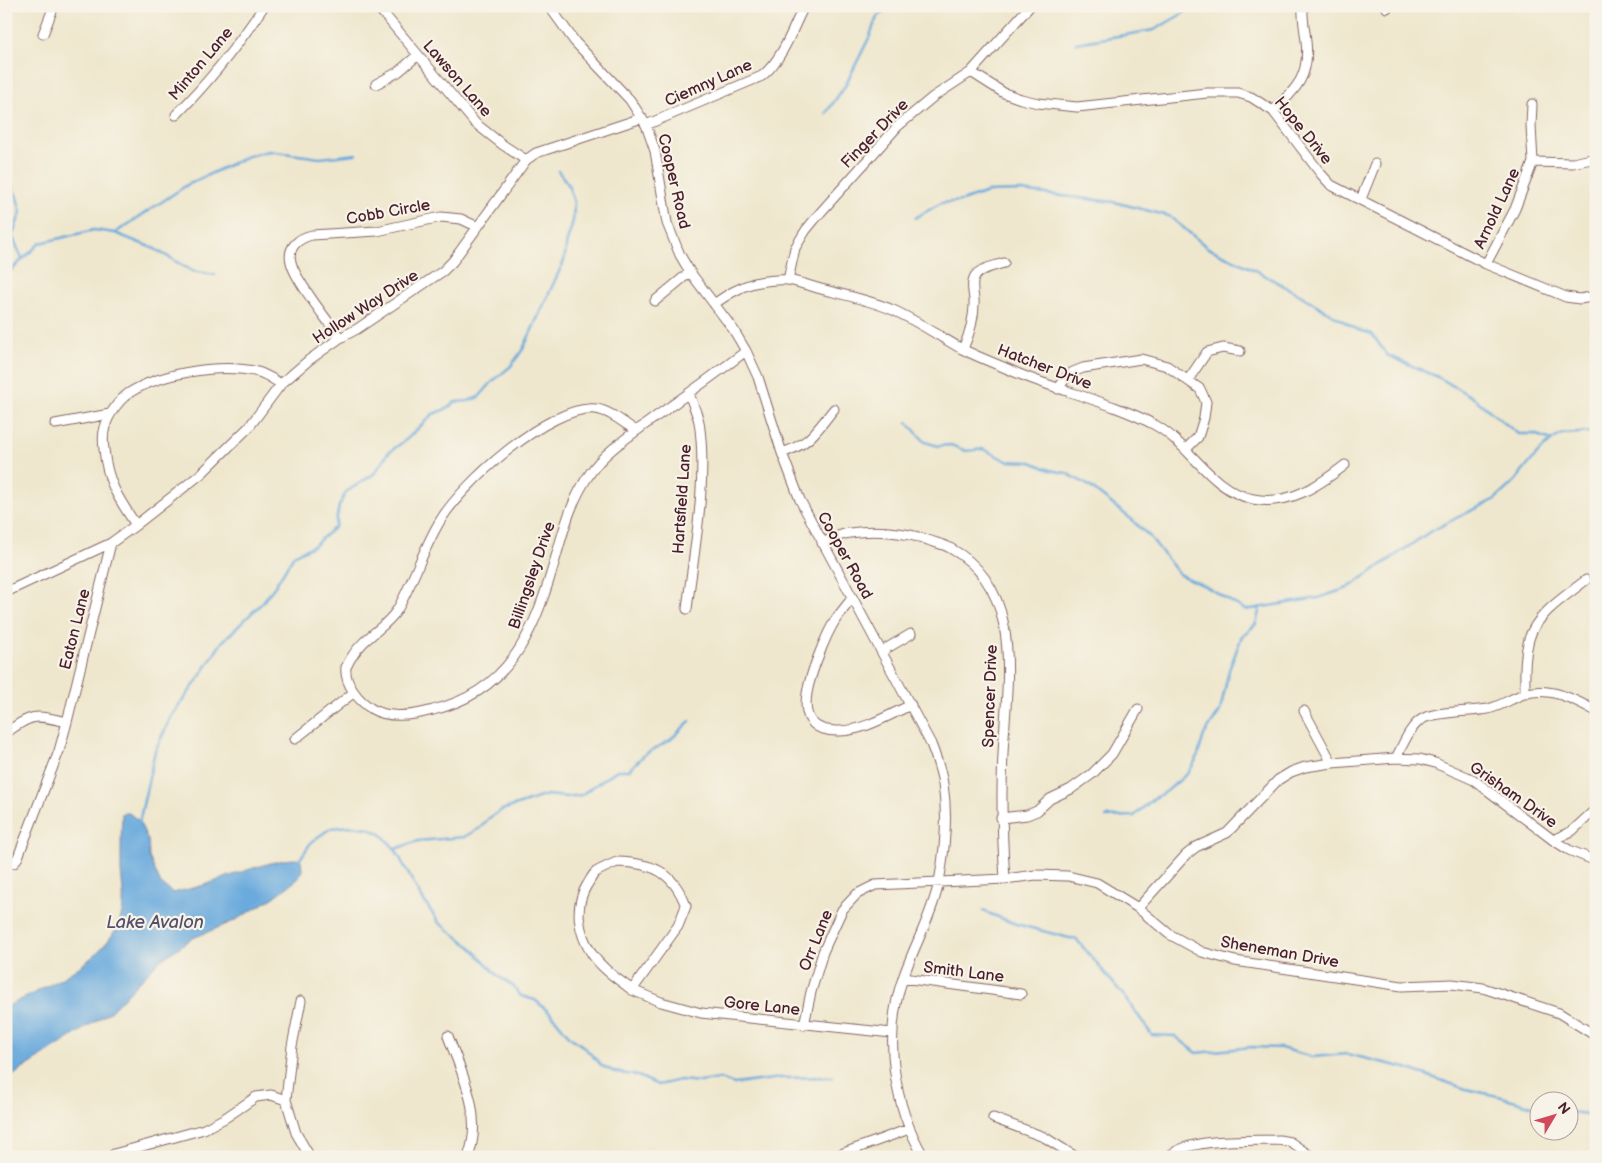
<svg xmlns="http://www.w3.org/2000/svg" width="1602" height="1163" viewBox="0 0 1602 1163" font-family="'Balsamiq Sans',sans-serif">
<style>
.water{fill:#6aaadd;stroke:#5a6484}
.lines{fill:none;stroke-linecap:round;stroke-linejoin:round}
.stream{stroke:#6aaadd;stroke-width:2.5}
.minor-casing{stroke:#846564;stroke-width:11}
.minor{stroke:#fff;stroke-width:9}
.labels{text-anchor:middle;stroke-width:4.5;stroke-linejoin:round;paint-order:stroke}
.street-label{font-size:16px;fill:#4a1f2b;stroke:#f7f3e8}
.water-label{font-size:18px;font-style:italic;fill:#555069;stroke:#f7f3e8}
</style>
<rect width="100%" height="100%" fill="#f7f3e8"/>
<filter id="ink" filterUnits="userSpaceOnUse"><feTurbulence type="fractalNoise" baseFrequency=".02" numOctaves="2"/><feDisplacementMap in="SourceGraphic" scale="10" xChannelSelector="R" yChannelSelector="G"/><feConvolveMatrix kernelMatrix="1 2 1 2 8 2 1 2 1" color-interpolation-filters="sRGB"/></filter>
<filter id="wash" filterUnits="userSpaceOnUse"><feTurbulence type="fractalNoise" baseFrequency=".0096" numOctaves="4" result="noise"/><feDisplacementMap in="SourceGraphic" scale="20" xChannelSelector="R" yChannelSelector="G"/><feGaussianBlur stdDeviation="1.12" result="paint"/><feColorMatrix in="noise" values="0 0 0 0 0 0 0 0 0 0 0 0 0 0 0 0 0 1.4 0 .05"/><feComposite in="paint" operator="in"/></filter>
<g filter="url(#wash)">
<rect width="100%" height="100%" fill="#efe7cd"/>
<path class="water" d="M122,813H129L139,821L148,840L149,857L161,884L173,893C184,890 194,888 204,885C224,879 284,854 301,860L302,870L299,878L273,898L234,921L191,939L158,962L111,1011L6,1080V1007C47,986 118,957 123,906C124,895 122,882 121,871C121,852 121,833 122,813Z"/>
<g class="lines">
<path class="stream" d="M1076,43L1154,30L1196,6
M826,113L845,86L869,38L877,17L890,6
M6,173L17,197L21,212L12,236L22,258
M915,218L941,203L962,201L987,192L1020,191L1114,202L1169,216L1208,248L1253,269L1295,292L1358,330L1372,334L1387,355L1440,378L1475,399L1518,434H1533L1552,440
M115,233L155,249L192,271L215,275
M6,275L40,243L94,230L115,233L187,185L248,156L269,151L320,158L356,154
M907,422L925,442L938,446L951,445L966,451L983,449L1007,461L1031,462L1050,470L1066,473L1088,485L1131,519L1150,537L1180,575L1205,586L1245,610L1318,598L1348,588L1428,533L1462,515L1494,500L1515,481L1537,454L1552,440L1562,434L1596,432
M1106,817L1134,816L1153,799L1167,791L1188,773L1197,758L1204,735L1220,711L1229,670L1242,636L1256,624L1260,607
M139,823L155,751L172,715L197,681L222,642L262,603L275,586L294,555L313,546L335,527L339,506L346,492L375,473L388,453L407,439L433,414L448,408L455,402L468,401L479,397L493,381L511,366L523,349L564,261L567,241L573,221L574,202L568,184L558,171
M395,849L418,841L464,837L480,828L489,818L502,810L547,795L566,797L581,795L617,770H629L644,755L670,740L690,721
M298,862L312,841L331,828L350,826L369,828L382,835L395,849L420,895L439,923L471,947L498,976L513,986L521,996L535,1000L551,1014L570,1037L584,1047L602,1066L615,1072L638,1076L658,1085L680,1080L701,1082L720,1079L734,1084L781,1078L832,1077
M983,911L1016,924L1077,940L1125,997L1152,1035L1175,1036L1197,1053L1251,1047L1281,1048L1312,1057L1347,1054L1406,1068L1466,1089L1502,1097L1540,1108
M1570,1112L1596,1115"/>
</g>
</g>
<g filter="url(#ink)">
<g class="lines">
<defs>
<path id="minor" d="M376,6L384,14L475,123L503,145L526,160
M549,6L575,42L630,100L646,125L655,151L667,223L680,255L690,272L733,329L746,351L758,377L782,453L800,500L931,744C936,757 941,770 943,784C948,816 945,850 939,882C932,915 914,946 903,978C883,1035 893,1105 924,1157
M1386,6L1387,8
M43,34L54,6
M971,72L1004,93L1021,99L1038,103L1077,107L1207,93H1238L1251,97L1273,111L1321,174L1331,185L1486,264L1566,297L1580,299L1596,296
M376,84L398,72L418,55
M1273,111C1297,88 1310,76 1306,41C1305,30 1302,18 1303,6
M176,115C209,82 238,45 264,6
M646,125L762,76C783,59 792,30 804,6
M1533,162L1573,163L1596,158
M1361,199L1375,164
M1486,264L1515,209L1533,162L1531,126L1532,104
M788,280L795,248L806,230L820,213L898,126L933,97L971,72L1030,6
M655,301L690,272
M714,304C727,295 739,287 754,283C764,281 778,279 788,280C799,282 810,286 821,289C845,295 870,300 893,310C917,321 939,336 962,349C980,358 999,365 1017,373C1062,392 1112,402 1155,425C1191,445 1210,490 1253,499C1289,506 1318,486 1345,465
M340,338C329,322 294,279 291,262C287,247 299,238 312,235L377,231L441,217L461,219L478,227
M963,349C970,333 975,317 974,299C973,292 971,282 975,276C981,268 995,266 1004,263
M1188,380L1207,352L1223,348L1240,351
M1058,389L1065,379L1073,372L1083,368L1141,359L1167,366L1200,389L1206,402L1204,418L1198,437L1186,449
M55,424L110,414
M636,431C624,423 610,411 596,409C550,404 462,484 440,521C423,549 414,581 397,610C386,628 364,636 351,658C350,659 347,666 346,667C344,684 359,701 372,709C389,719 415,715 433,710C508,692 533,635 553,567C563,533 570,501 591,472C606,450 633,434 654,418C685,396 716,374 746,351
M782,453C811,443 815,432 834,409
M136,525C118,498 107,482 104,449C103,442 103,433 105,427C108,415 119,400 129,393C160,373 221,363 258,372C266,374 274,380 281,384
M822,543C831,539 840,534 850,533C875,529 905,532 928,540C935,543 943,544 950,548C1026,589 1006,684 1003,754C1001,796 1002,837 1005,879
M6,592L111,543L136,525L201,474L249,427L281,384L309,360L340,338L357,329L443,271L453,261L526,160L536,153L642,118
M852,598C847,605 841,612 836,619C828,631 823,644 818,657C807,685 790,733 840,731C865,730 889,715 911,705
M687,609C694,551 708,479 699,422C697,413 692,403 689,393
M882,651L911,634
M1525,694C1525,675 1524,657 1529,639C1536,614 1567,595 1586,580
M1304,711L1332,763
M67,722L111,543
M6,733C32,713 36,715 67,722L59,751L18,857L14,863L6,865
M295,739L353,693
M1396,758C1403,745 1410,725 1424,718C1439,711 1471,712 1488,709C1501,706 1512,698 1524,694C1549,686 1574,699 1596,711
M1001,818L1027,815L1037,811L1050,799L1071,789L1092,774L1112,754L1138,709
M1553,840L1572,831L1596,809
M617,862C652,863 673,871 686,906L678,926L632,990C618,979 602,969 592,954C578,933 574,906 587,885C590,881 592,875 596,872C603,868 610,865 617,862Z
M1138,908L1186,855L1196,847L1227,833L1278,780L1291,772L1305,767L1332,763L1396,758L1420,759L1435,763L1474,780L1553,840L1569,850L1596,861
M903,978L1021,994
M632,990L661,1002L701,1013L892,1033
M301,1001L292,1046L286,1100L296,1133L310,1157
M804,1025L811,992L823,952L842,910L857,894L875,885L1005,879L1036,875L1068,876L1097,883L1138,908L1169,934L1202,952L1235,961L1402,986L1452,984L1483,988L1559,1013L1596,1036
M448,1036C462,1074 484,1116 468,1157
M993,1118L1044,1137L1076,1157
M114,1154L204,1129L225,1118L256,1097L271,1095L286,1100
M833,1157L909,1129
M1168,1157C1189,1137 1250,1141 1279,1140L1290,1142L1312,1157"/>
</defs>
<use href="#minor" class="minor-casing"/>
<use href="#minor" class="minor"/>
</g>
</g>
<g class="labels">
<g class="street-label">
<text transform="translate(200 63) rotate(-50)" y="6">Minton Lane</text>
<text transform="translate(458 78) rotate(49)" y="6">Lawson Lane</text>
<text transform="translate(708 82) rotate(-24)" y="6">Ciemny Lane</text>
<text transform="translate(1304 130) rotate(51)" y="6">Hope Drive</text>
<text transform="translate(874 133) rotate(-46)" y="6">Finger Drive</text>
<text transform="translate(675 181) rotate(77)" y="6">Cooper Road</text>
<text transform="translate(1496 208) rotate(-65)" y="6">Arnold Lane</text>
<text transform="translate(388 211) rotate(-10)" y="6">Cobb Circle</text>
<text transform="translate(365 306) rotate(-33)" y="6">Hollow Way Drive</text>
<text transform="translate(1045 366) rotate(21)" y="6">Hatcher Drive</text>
<text transform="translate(681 499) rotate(-86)" y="6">Hartsfield Lane</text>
<text transform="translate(846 555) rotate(61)" y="6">Cooper Road</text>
<text transform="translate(531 575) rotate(-71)" y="6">Billingsley Drive</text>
<text transform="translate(74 629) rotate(-76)" y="6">Eaton Lane</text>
<text transform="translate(989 696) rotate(-88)" y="6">Spencer Drive</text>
<text transform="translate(1514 794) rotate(35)" y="6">Grisham Drive</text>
<text transform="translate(815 940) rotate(-68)" y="6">Orr Lane</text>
<text transform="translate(1280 951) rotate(10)" y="6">Sheneman Drive</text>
<text transform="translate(964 971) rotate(7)" y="6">Smith Lane</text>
<text transform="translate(762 1005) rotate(6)" y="6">Gore Lane</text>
</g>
<g class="water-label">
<text x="155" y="928">Lake Avalon</text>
</g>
</g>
<rect width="1602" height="1163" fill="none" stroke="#f7f3e8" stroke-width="25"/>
<g transform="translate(1554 1116) rotate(52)"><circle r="24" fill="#f7f3e8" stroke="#b29e9c"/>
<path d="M0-4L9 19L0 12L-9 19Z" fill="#d1495b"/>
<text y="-8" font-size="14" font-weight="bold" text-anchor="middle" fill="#4a1f2b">N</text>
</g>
</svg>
